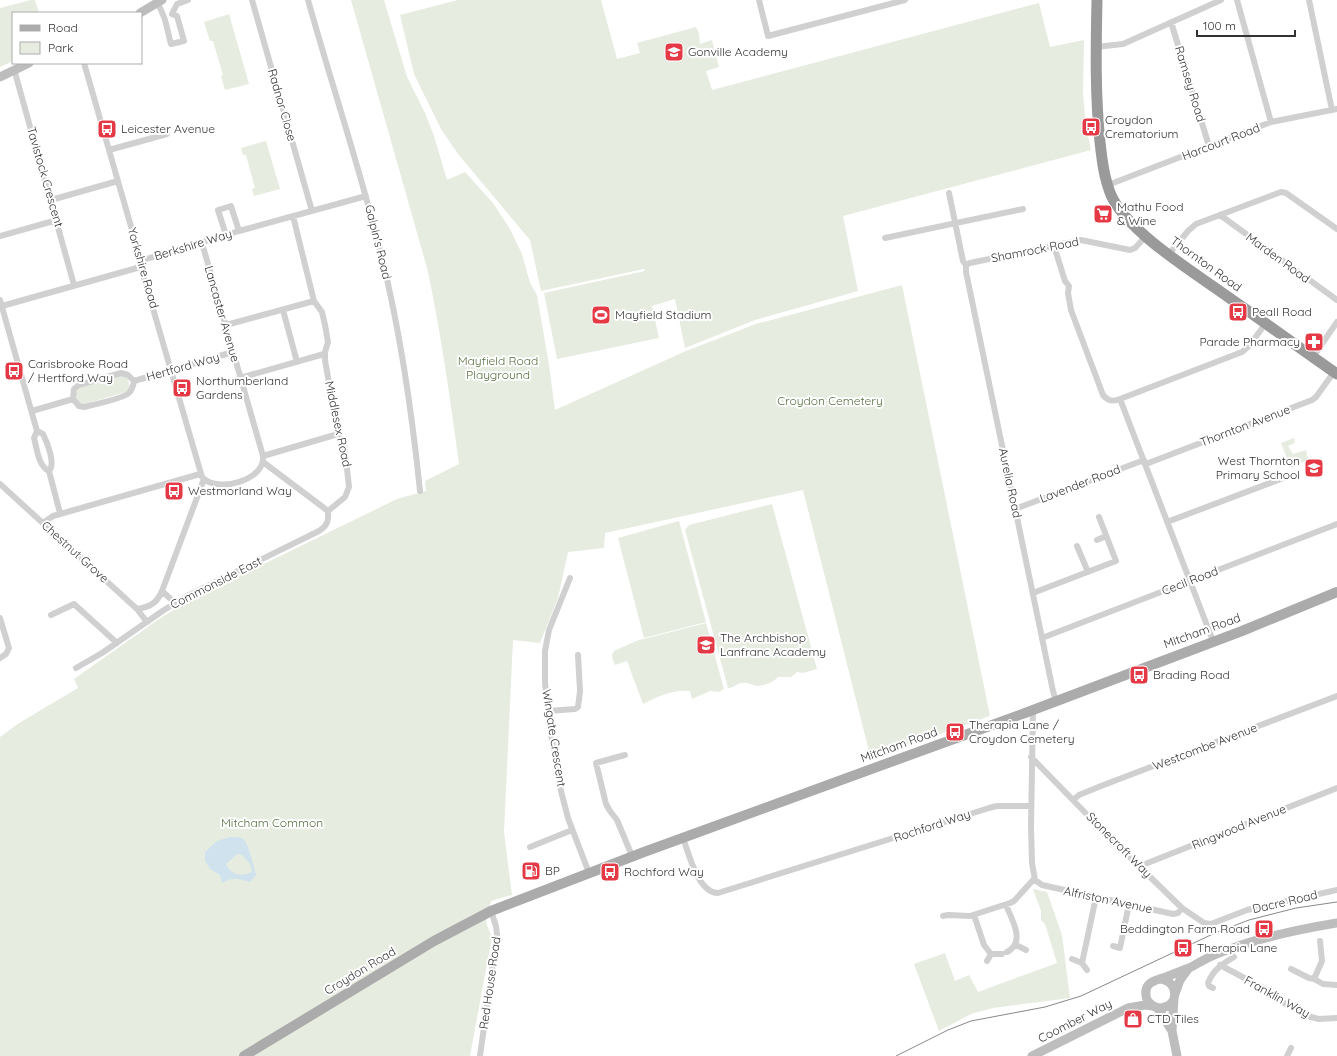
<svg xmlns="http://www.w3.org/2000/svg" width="1337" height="1056" viewBox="0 0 1337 1056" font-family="Quicksand,sans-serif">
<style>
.green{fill:#e6ecdf}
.water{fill:#cfe2ee;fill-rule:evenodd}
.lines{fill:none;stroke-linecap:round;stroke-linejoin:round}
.street{stroke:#d0d0d0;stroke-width:6}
.secondary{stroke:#bdbdbd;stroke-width:9}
.primary{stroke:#ababab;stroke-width:10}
.highway{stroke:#9a9a9a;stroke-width:11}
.tram{stroke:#888;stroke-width:1}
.labels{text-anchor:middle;stroke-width:4;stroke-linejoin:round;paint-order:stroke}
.poi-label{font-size:12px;fill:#333;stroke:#fff;text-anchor:start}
.street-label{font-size:12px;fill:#333;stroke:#fff}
.park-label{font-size:12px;fill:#56703f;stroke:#fff}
</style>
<rect width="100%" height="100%" fill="#fff"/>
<path class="green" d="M31,0H35L39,13H13V61L0,67V8Z
M351,0H384L407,77L425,113L434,136L447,180L465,172L493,203L510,229L522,254L530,283L537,295L549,365L555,410L686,351L756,324L902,285L990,716L871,759L803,490L605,533L604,548L568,552L558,598L540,643L513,640L504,832L512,895L491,901L486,923L492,937L470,1056H0V737L19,723L78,688L74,679L159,619L186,602L397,499L426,491L425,481L459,464C450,398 441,332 427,268Z
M458,0H601L617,59L640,53L637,43L696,27L699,33L700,44L712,40L719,67L706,71L712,90L1039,3L1050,47L1084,40L1083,94L1086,126L1091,150L843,216L858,291L755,320L685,348L675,299L652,306L659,338L557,359L544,293L645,271L644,269L541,291L530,240L458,154L441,129L414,74L400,15Z
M229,14L249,84L225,90L221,76L223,75L213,41H210L204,22Z
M266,141L280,189L254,196L252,189L255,188L246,155H243L241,148Z
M119,376H124L128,379L130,388L126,392L85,404C79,404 76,401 75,395L79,388Z
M1294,438L1295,443L1288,446L1293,454L1306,450L1308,460L1301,463V462L1299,463V465L1291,468L1281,443Z
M772,504L817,669L803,673L797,672L791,677H778C774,682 766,685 758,686C753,686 748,682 743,683C737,683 734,688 728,688L685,530L689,525Z
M679,521L706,622L644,638L618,538Z
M706,623L724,689L719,692L710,691L692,699L690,691C673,689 657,697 643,704L627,661L615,665C613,660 610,656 614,651L636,641Z
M1033,889L1047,892L1062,935L1070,998L993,1008L971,1014L939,1031L914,964L945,953L955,981L969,975L978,992L1057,963L1045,924L1041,920V911Z"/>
<path class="water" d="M230,837C234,837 240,837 243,839C248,842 254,867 256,875L250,882C240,879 232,876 222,883L220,875L210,869L205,861V852L217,841ZM237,854L242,855L250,864L252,872C243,877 230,875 226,864Z"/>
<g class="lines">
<path class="street" d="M252,0L312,211
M308,0C332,86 361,171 382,258C401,335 412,413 420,491
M759,0L768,36L905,0
M1237,0L1271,122
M1309,0L1332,110
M157,3C166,16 167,30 171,44L184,41L177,16L172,14L177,4L188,0
M1171,22L1209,146
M1096,47L1123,44L1221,0
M84,63L132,230L140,264L202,477C217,494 266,480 263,456L338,434
M14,69L74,285
M109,150L167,134
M1108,185L1271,122L1337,109
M949,193L963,261L966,265
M51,200L118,181
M1220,215L1337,300
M293,216L314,301L322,312L325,325L328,342L325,352V360L338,435L344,442L349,487L345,497L328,511
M226,235L218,210L231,206L239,231
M0,236L57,220
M885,238L1023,209
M201,242L204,250L263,456
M1054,246L1065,281L1069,286L1068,293L1071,310L1103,395C1108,401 1113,402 1120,399L1242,352L1249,346L1266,323
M1169,254L1188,231L1196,224L1281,192L1286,193L1337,229
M966,265V272L1053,691L1056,701
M966,265L970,263L1081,240L1130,250L1135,248L1146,236
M0,300L37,431L34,438C37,448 38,466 49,471L60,513
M2,306L137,268L143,260L239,231L366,196
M283,310L297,362
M226,325L314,301
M1313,357L1337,322
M240,378L324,354
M73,399L74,389L79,385L121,373L128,375L134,381L233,352
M1120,399L1213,641
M32,411L73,399L79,406L84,407C93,405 124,398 129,393C133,389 133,386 134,381
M37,431L43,434C47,442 56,464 49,471
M263,462L328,511
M1146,464L1312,400L1316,397L1334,372
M0,484L137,609L147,622
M1015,509L1144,460
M1167,522L1291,475
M43,523L53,516L200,474
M1097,540L1106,536
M1077,546L1088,572
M570,578L549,630L545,651V683L549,723L561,791L568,818L589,873
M1033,593L1116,561L1099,517
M175,603L162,591L204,479
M137,609C150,607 157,603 162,591
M51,615L74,604L117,643
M0,618L9,648L6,654L0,658
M1042,638L1337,524
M76,668L102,653L164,610L187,596L319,531C327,526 329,521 328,511
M1033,710L1031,826L1032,863L1035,880L1042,885L1173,914L1178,913L1182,908
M548,711L575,709L578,707L580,691L578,655
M625,755L596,763L606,804L610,811L617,820L632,856
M1031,757L1107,835L1182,908L1204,923L1211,924L1247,910L1337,890
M1074,799L1079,795L1101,786L1337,696
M683,838C689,854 698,893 718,893L989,808L997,806H1031
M530,847L572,830
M1140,866L1337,788
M1006,905C1012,920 1026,942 1007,952
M974,915L984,945L991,954H1002
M943,916L948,915L970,916L1010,903L1014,901L1034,879
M1016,945L1026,950
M1113,946L1120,948L1129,904
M1072,959L1082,963L1087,970
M987,961L991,954
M1082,963L1096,897
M1220,965L1267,990L1284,1003L1311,1017L1319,1019L1337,1018
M1291,969L1309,978L1314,979
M1314,979L1322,961L1320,941
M1314,979L1323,984L1337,985
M1213,988L1209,986L1208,983C1213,970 1222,964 1234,957
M480,1056L497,934L496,926L491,911
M1287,1056L1291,1048"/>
<path class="secondary" d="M140,13L162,0
M0,77L29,63
M1160,979C1180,981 1179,1007 1161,1008C1158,1008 1154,1007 1152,1005C1149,1003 1146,999 1146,995C1144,982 1156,980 1166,977C1173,974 1179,972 1186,969C1192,968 1197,963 1202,961C1211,956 1221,952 1230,949C1265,936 1301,929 1337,923
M1175,994L1180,980L1188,969
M1174,998L1172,1031L1177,1056
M1156,1007L1159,1010L1172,1031
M1032,1056L1128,1008L1145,1005L1153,1006"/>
<path class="primary" d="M244,1056L434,941L491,911L644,852L1025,713L1242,631L1337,592"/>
<path class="highway" d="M1097,0C1096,47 1095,95 1100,142C1102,160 1104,178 1111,195C1128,233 1197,274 1231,299C1267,324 1301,349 1337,374"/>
<path class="tram" d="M896,1056L948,1030L971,1021L1045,1007L1081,996L1215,933L1249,920L1296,908L1337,902"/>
</g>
<defs>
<symbol id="school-square" viewBox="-11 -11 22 22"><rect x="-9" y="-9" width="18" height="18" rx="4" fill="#e63946" stroke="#fff"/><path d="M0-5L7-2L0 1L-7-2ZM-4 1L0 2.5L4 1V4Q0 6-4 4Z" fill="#fff"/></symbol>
<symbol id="bus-square" viewBox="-11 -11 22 22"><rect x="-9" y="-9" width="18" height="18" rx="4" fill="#e63946" stroke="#fff"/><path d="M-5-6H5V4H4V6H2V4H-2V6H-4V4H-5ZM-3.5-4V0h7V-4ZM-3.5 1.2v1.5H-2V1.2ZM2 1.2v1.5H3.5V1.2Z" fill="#fff"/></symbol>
<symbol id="supermarket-square" viewBox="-11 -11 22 22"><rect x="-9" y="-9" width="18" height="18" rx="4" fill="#e63946" stroke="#fff"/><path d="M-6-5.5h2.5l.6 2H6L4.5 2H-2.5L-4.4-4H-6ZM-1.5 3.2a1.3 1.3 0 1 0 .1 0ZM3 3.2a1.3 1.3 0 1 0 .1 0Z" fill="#fff"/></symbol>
<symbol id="stadium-square" viewBox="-11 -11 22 22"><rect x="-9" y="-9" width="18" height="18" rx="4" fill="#e63946" stroke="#fff"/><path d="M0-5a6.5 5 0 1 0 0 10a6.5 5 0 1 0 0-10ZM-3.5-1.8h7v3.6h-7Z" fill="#fff"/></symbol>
<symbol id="pharmacy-square" viewBox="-11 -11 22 22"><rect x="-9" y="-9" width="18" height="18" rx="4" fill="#e63946" stroke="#fff"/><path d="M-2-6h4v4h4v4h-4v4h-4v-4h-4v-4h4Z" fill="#fff"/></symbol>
<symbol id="fuel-square" viewBox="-11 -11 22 22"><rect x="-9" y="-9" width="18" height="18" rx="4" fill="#e63946" stroke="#fff"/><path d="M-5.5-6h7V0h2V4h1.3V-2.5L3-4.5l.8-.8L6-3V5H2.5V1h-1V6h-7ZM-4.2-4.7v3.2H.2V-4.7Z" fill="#fff"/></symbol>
<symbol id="shop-square" viewBox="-11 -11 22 22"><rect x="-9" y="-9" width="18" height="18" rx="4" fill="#e63946" stroke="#fff"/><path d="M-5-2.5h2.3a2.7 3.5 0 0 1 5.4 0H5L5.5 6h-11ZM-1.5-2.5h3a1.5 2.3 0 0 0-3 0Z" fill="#fff"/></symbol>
</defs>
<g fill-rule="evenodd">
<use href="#school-square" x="663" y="41" width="22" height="22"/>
<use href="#bus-square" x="1080" y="116" width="22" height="22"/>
<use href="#bus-square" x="96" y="118" width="22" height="22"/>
<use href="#supermarket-square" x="1092" y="203" width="22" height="22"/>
<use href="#bus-square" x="1227" y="301" width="22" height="22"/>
<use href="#stadium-square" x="590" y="304" width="22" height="22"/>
<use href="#pharmacy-square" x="1303" y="331" width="22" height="22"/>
<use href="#bus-square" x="3" y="360" width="22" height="22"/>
<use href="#bus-square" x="171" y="377" width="22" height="22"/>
<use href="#school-square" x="1303" y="457" width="22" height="22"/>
<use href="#bus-square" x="163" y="480" width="22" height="22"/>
<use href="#school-square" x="695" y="634" width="22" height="22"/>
<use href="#bus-square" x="1128" y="664" width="22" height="22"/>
<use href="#bus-square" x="944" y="721" width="22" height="22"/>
<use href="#fuel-square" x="520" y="860" width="22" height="22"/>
<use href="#bus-square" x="599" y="861" width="22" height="22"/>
<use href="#bus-square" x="1253" y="918" width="22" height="22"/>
<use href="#bus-square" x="1172" y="937" width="22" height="22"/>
<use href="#shop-square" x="1122" y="1008" width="22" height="22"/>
</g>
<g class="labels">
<g class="poi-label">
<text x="688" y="56">Gonville Academy</text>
<text x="1105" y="124">Croydon<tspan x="1105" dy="14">Crematorium</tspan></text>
<text x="121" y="133">Leicester Avenue</text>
<text x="1117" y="211">Mathu Food<tspan x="1117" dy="14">&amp; Wine</tspan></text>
<text x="1252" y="316">Peall Road</text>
<text x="615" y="319">Mayfield Stadium</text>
<text x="1300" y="346" text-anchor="end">Parade Pharmacy</text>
<text x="28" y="368">Carisbrooke Road<tspan x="28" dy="14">/ Hertford Way</tspan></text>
<text x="196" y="385">Northumberland<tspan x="196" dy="14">Gardens</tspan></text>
<text x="1300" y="465" text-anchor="end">West Thornton<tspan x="1300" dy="14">Primary School</tspan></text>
<text x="188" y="495">Westmorland Way</text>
<text x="720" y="642">The Archbishop<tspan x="720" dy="14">Lanfranc Academy</tspan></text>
<text x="1153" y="679">Brading Road</text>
<text x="969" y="729">Therapia Lane /<tspan x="969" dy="14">Croydon Cemetery</tspan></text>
<text x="545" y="875">BP</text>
<text x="624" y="876">Rochford Way</text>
<text x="1250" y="933" text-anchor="end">Beddington Farm Road</text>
<text x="1197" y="952">Therapia Lane</text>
<text x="1147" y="1023">CTD Tiles</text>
</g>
<g class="street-label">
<text transform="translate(1190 84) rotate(73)" y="4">Ramsey Road</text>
<text transform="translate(282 105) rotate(74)" y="4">Radnor Close</text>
<text transform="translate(1221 142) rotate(-21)" y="4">Harcourt Road</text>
<text transform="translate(45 177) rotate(74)" y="4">Tavistock Crescent</text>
<text transform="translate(378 242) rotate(76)" y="4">Galpin's Road</text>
<text transform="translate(193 245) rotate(-17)" y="4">Berkshire Way</text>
<text transform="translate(1035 250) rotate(-11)" y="4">Shamrock Road</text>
<text transform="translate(1278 258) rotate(36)" y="4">Marden Road</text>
<text transform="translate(1206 264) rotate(36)" y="4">Thornton Road</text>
<text transform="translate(143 268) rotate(74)" y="4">Yorkshire Road</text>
<text transform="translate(222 314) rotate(74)" y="4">Lancaster Avenue</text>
<text transform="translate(183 367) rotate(-16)" y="4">Hertford Way</text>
<text transform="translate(338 424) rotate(78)" y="4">Middlesex Road</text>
<text transform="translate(1245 426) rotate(-21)" y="4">Thornton Avenue</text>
<text transform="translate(1010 483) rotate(78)" y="4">Aurelia Road</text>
<text transform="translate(1080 484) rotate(-21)" y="4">Lavender Road</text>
<text transform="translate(75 552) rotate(42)" y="4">Chestnut Grove</text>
<text transform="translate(1190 581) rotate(-21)" y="4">Cecil Road</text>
<text transform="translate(216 583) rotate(-27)" y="4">Commonside East</text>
<text transform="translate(1202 631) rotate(-20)" y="4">Mitcham Road</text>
<text transform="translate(554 738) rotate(81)" y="4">Wingate Crescent</text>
<text transform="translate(899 745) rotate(-20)" y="4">Mitcham Road</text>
<text transform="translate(1205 747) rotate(-21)" y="4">Westcombe Avenue</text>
<text transform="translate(932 826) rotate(-18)" y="4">Rochford Way</text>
<text transform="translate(1239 827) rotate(-22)" y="4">Ringwood Avenue</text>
<text transform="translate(1119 845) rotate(45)" y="4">Stonecroft Way</text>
<text transform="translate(1108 900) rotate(12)" y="4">Alfriston Avenue</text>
<text transform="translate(1285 902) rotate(-13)" y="4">Dacre Road</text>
<text transform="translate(360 971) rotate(-31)" y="4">Croydon Road</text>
<text transform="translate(490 983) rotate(-82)" y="4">Red House Road</text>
<text transform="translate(1277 997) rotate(29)" y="4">Franklin Way</text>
<text transform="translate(1075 1021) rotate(-27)" y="4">Coomber Way</text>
</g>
<g class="park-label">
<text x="498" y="365">Mayfield Road<tspan x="498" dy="14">Playground</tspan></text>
<text x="830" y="405">Croydon Cemetery</text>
<text x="272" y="827">Mitcham Common</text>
</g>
</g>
<rect x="12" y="12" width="130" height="52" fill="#ffffff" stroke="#adadad"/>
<rect x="20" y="25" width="20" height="6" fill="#ababab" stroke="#adadad"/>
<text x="48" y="32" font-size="12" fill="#333333">Road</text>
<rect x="20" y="42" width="20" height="12" fill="#e6ecdf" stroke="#adadad"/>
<text x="48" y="52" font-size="12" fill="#333333">Park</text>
<path d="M1197 30v6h98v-6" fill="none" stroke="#333333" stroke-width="2"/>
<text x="1203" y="30" font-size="12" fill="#333333" stroke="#ffffff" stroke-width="3" paint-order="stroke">100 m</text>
</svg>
